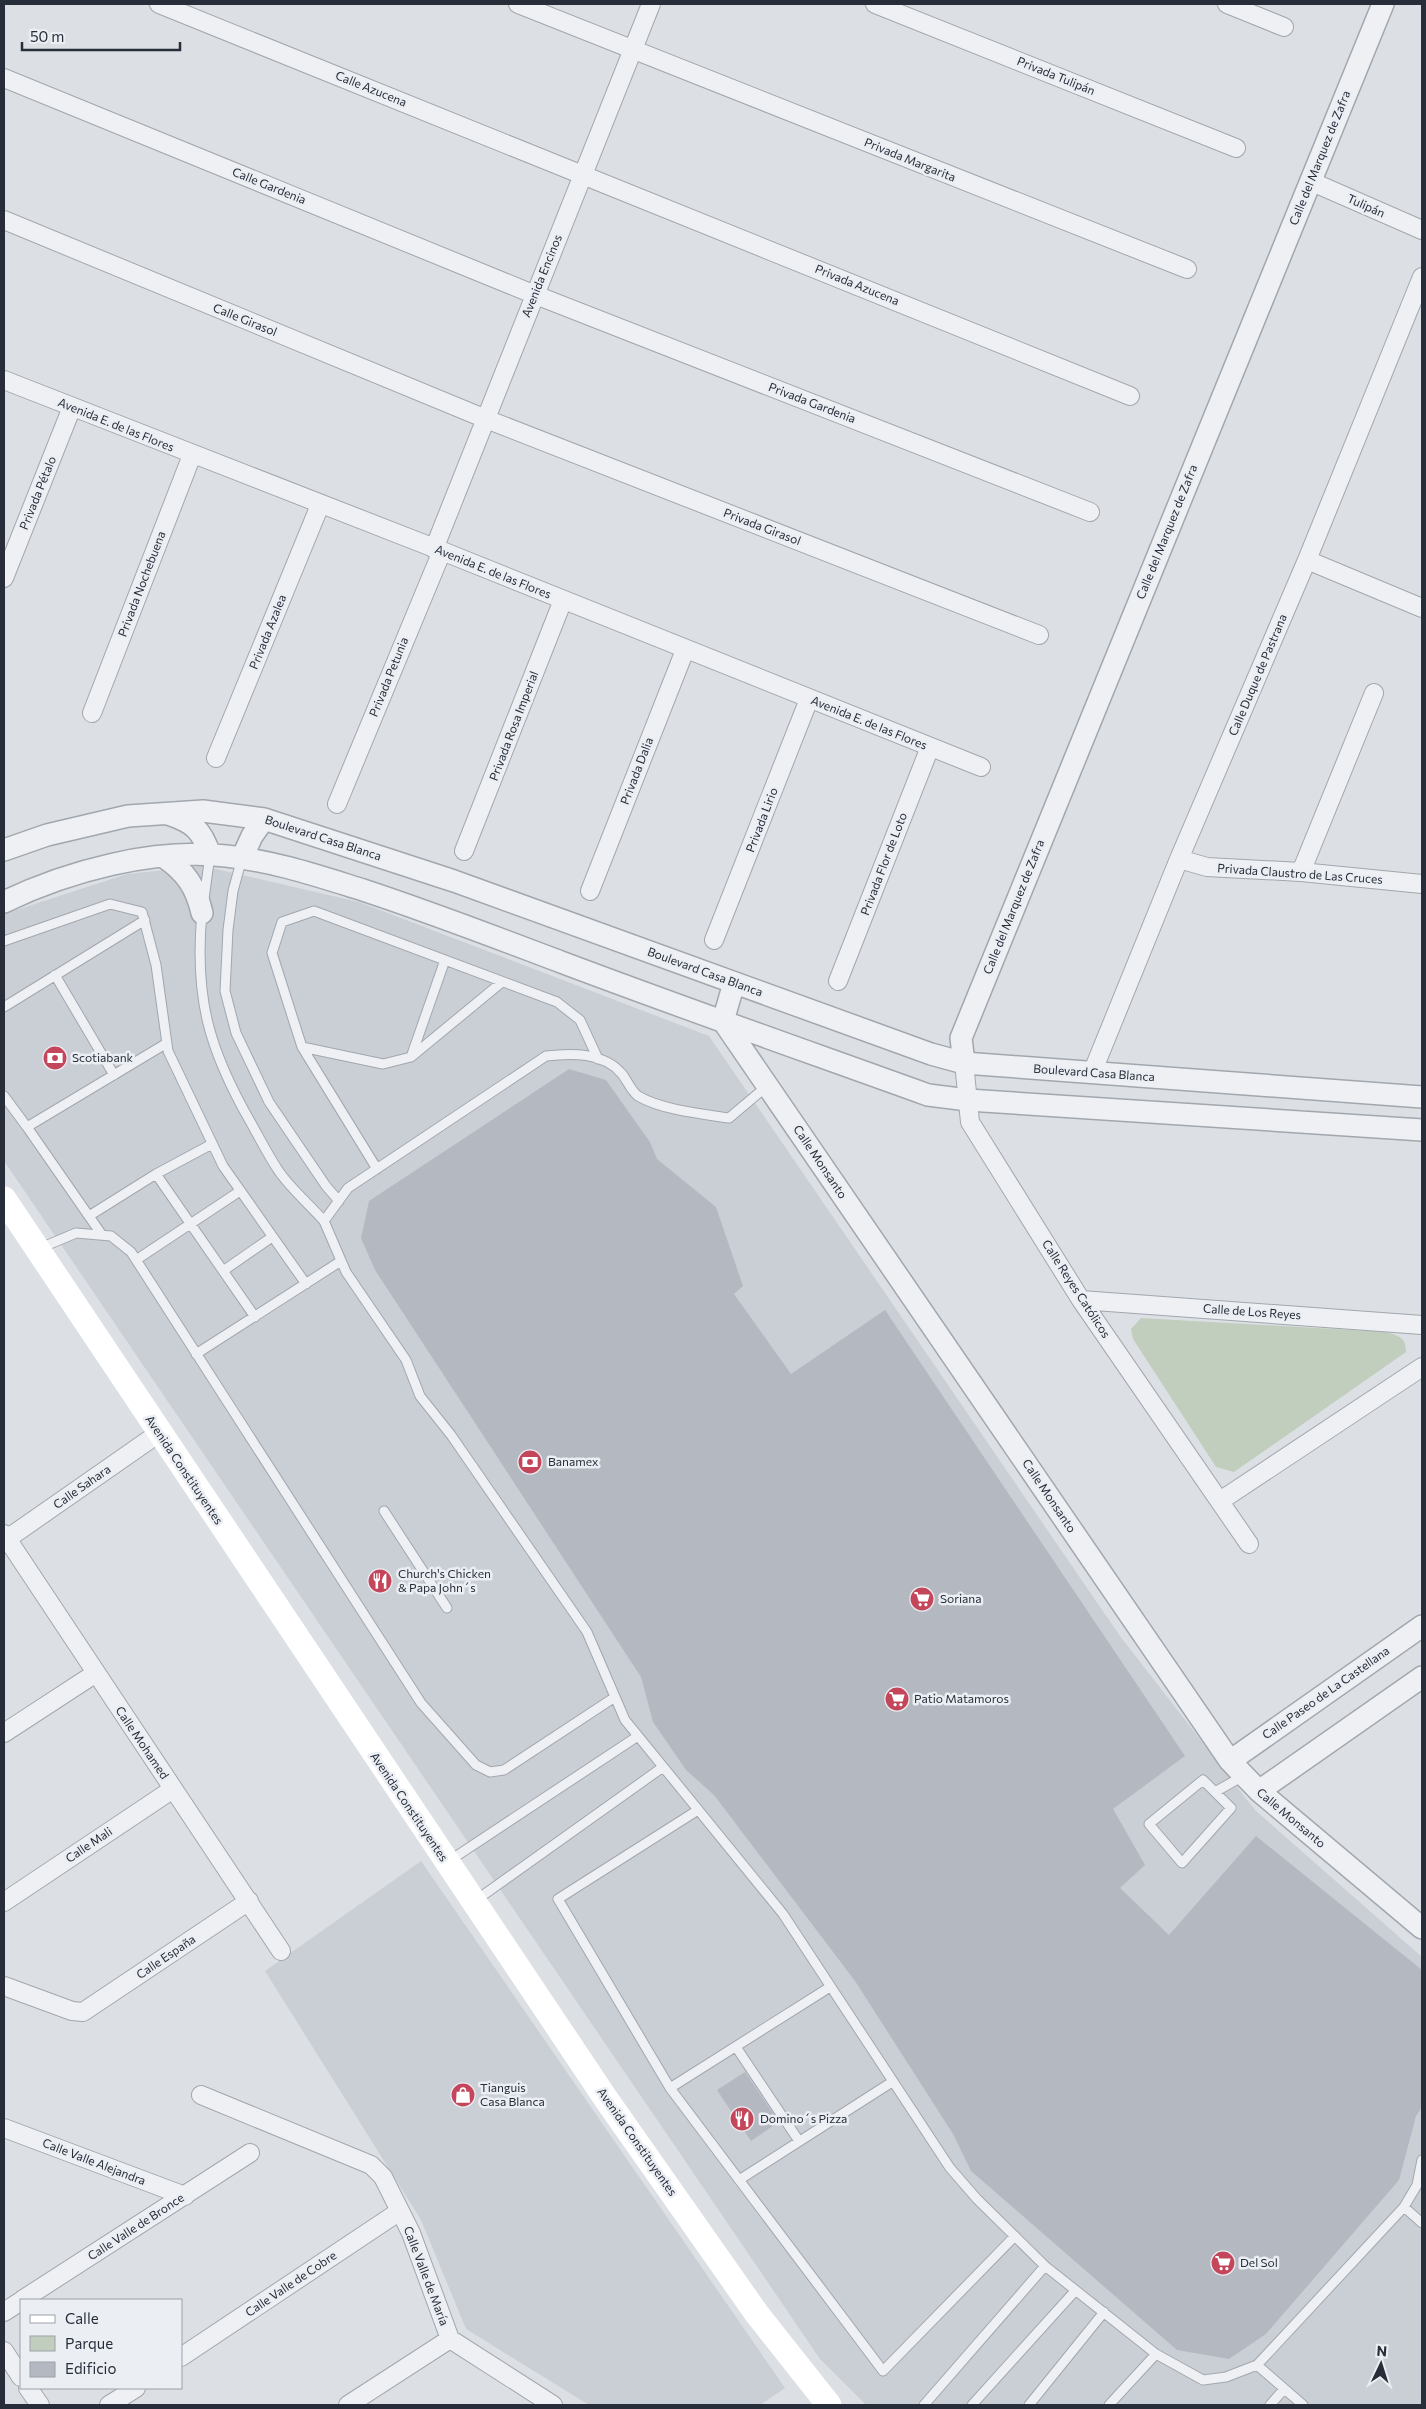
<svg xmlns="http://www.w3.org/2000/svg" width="1426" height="2409" viewBox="0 0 1426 2409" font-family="Commissioner,sans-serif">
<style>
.built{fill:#cacfd6}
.green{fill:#c2cebd}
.building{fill:#b4b9c1}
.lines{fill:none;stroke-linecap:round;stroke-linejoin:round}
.service-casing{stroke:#a2a7ae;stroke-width:11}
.minor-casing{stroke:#a2a7ae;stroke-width:20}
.tertiary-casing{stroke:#a2a7ae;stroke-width:24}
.service{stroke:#eef0f4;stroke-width:9}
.minor{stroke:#eef0f4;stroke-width:18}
.tertiary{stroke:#eef0f4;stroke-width:21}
.secondary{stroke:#fff;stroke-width:25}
.labels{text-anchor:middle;stroke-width:5;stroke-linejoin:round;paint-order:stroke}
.street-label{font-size:12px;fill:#272e3a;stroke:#ebeef3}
.poi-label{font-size:12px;fill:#272e3a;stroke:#ebeef3;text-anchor:start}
</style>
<rect width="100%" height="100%" fill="#dce0e5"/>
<path class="built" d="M203,866L359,902L709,1036L1120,1636L1255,1810L1422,1957V2405H866L820,2359L4,1161V914L127,874Z
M421,1861L785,2388L760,2405H589L466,2329L421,2220L265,1971Z"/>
<path class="green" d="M1141,1318L1386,1332C1399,1336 1406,1337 1406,1352L1234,1472L1216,1467L1133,1339L1131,1329Z"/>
<path class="building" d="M569,1069L606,1080L650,1142L657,1159L716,1207L743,1286L734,1294L791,1374L885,1310L1185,1756L1113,1809L1145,1865L1120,1888L1169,1935L1256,1836L1422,1970V2107L1416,2116L1399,2180L1266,2334L1229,2359L1177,2350L971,2171L953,2134L855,1981L714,1795L686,1770L653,1722L641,1677L375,1270L361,1238L369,1201Z
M745,2072L779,2122L751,2141L717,2090Z"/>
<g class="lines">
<defs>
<path id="service" d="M242,858L233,891L228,930L225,991L236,1033L269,1102L326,1186L339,1201
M204,899L210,855
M202,912C194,998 209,1050 251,1123C260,1139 268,1155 278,1170C290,1188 309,1204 324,1221
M4,941L110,904L142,912L156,965L168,1051L223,1166L306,1284
M55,975L114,1075
M4,1007L145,920
M302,1047L383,1064L411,1057L502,982
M411,1057L445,960
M767,1086L729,1118C702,1114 662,1110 638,1096C631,1091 627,1080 622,1074C604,1052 571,1053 546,1056L348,1188L324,1221L346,1272L406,1360L420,1396L451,1435L587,1632L625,1720L783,1914L950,2168L977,2199L1045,2266L1156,2354L1203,2380L1226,2377L1257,2365L1404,2207L1417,2185L1422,2160
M4,1096L27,1127L102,1235
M27,1127L167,1043
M377,1169L302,1047L272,953L282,922L314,911L557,1002L580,1020L598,1059
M156,1174L212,1144
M89,1216L156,1174L255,1317
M38,1249L76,1233L111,1236L131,1252L421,1703L476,1765L490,1772L504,1770L615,1697
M136,1260L240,1191
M223,1271L272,1237
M196,1354L341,1261
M384,1511L447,1608
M1203,1780L1231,1808L1182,1863L1149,1824Z
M1215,1792L1243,1776
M698,1810L558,1899L670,2088L883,2371L1015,2236
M449,1861L638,1736
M475,1901L663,1767
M736,2047L799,2141
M670,2088L830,1987
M739,2180L892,2082
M1404,2207L1422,2223
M1257,2365L1303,2405
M924,2405L1045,2266
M972,2405L1075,2291
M1029,2405L1104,2312
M1109,2405L1156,2354
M1270,2405L1284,2389"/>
<path id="minor" d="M159,4L1130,396
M518,4L1187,269
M875,4L1236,148
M1227,4L1284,27
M4,78L533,294L1090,512
M1310,181L1422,230
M4,220L486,419L1039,635
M4,380L442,551L981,767
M434,549L651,4
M1307,560L1422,608
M4,578L72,407
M92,713L192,455
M216,758L320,505
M337,804L442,551
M464,851L563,600
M1179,859L1207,867L1301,872L1422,884
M1301,872L1374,693
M590,891L685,650
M714,940L809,699
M838,981L930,747
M964,1063L970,1122L1081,1300L1249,1544
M1092,1073L1179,859L1307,560L1422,277
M1081,1300L1422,1325
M1220,1501L1422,1367
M4,1534L281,1951
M4,1541L159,1433
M4,1733L96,1673
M4,1902L173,1789
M4,1986L72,2011L83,2012L249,1901
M201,2095L371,2165L383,2177L411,2233L450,2339L553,2405
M4,2128L185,2196
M22,2300L250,2153
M4,2312L21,2301
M4,2351L21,2377
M181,2357L400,2211
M28,2388L40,2405
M109,2405L136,2388
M348,2405L450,2339"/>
<path id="tertiary" d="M168,814C193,822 202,830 210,855
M4,850L47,835L128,816L203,811L264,819L454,881L931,1054L964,1063L1422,1097
M164,857C186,872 196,887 202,913
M242,858L252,836L264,819
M4,902C68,871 154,848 226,856C274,861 318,876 363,890C430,912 495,937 561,962C683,1008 806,1051 928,1095L968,1100L1422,1130
M734,983L723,1021L1230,1761L1259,1791L1422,1928
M964,1063L961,1038L1383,4
M1230,1761L1422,1626
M1259,1791L1422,1677"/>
</defs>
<use href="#service" class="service-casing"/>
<use href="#minor" class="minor-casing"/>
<use href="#tertiary" class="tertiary-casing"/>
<use href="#service" class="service"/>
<use href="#minor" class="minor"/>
<use href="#tertiary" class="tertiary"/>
<path class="secondary" d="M4,1199L606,2099L757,2314L829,2405"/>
</g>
<defs>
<symbol id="bank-disc" viewBox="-11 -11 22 22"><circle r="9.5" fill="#c4465b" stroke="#ebeef3"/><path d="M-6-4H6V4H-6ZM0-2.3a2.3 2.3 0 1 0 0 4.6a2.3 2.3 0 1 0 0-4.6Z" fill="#fff"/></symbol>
<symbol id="restaurant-disc" viewBox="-11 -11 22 22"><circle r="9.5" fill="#c4465b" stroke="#ebeef3"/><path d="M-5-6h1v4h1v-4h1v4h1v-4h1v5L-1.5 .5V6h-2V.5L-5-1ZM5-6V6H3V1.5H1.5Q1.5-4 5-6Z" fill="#fff"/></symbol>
<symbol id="supermarket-disc" viewBox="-11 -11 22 22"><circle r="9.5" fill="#c4465b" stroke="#ebeef3"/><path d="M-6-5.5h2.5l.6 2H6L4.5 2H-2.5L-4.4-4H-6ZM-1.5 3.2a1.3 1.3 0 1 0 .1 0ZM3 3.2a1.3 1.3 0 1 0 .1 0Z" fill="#fff"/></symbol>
<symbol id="shop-disc" viewBox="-11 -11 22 22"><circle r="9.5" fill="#c4465b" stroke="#ebeef3"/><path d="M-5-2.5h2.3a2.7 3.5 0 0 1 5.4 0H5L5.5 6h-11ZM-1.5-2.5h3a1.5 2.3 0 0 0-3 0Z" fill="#fff"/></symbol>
</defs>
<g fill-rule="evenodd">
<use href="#bank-disc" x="41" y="1044" width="28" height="28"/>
<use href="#bank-disc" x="516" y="1448" width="28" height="28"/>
<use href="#restaurant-disc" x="366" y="1567" width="28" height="28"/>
<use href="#supermarket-disc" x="908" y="1585" width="28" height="28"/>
<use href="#supermarket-disc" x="883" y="1685" width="28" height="28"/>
<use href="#shop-disc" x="449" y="2081" width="28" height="28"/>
<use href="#restaurant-disc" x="728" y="2105" width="28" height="28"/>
<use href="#supermarket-disc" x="1209" y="2249" width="28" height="28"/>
</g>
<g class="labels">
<g class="street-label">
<text transform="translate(1056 76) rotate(22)" y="4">Privada Tulipán</text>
<text transform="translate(371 89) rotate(22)" y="4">Calle Azucena</text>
<text transform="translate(1320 158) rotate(-68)" y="4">Calle del Marquez de Zafra</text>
<text transform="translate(910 160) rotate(22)" y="4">Privada Margarita</text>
<text transform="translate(269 186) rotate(22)" y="4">Calle Gardenia</text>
<text transform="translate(1366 206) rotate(24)" y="4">Tulipán</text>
<text transform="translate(542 276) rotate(-68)" y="4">Avenida Encinos</text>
<text transform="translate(857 285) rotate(22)" y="4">Privada Azucena</text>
<text transform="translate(245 320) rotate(22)" y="4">Calle Girasol</text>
<text transform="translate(812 403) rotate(21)" y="4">Privada Gardenia</text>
<text transform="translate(116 425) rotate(22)" y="4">Avenida E. de las Flores</text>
<text transform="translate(38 493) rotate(-68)" y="4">Privada Pétalo</text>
<text transform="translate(762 527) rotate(21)" y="4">Privada Girasol</text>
<text transform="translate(1167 532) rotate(-68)" y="4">Calle del Marquez de Zafra</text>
<text transform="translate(493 572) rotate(22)" y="4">Avenida E. de las Flores</text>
<text transform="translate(142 584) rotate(-69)" y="4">Privada Nochebuena</text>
<text transform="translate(268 632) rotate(-68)" y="4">Privada Azalea</text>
<text transform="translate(1258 675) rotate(-67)" y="4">Calle Duque de Pastrana</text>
<text transform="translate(389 677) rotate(-68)" y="4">Privada Petunia</text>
<text transform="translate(869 723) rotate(22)" y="4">Avenida E. de las Flores</text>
<text transform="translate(514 726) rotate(-69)" y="4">Privada Rosa Imperial</text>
<text transform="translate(637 771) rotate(-69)" y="4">Privada Dalia</text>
<text transform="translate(762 820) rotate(-69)" y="4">Privada Lirio</text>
<text transform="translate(323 838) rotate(18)" y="4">Boulevard Casa Blanca</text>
<text transform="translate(884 864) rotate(-69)" y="4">Privada Flor de Loto</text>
<text transform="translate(1300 874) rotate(4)" y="4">Privada Claustro de Las Cruces</text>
<text transform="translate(1014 907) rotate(-68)" y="4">Calle del Marquez de Zafra</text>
<text transform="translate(705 972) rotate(20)" y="4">Boulevard Casa Blanca</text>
<text transform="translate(1094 1073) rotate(4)" y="4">Boulevard Casa Blanca</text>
<text transform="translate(820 1162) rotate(56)" y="4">Calle Monsanto</text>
<text transform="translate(1076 1289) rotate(57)" y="4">Calle Reyes Católicos</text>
<text transform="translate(1252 1312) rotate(4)" y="4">Calle de Los Reyes</text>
<text transform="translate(184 1470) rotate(56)" y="4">Avenida Constituyentes</text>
<text transform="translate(82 1487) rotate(-35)" y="4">Calle Sahara</text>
<text transform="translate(1049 1496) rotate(56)" y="4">Calle Monsanto</text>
<text transform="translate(1326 1693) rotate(-35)" y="4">Calle Paseo de La Castellana</text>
<text transform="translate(142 1743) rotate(56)" y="4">Calle Mohamed</text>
<text transform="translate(409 1807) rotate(56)" y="4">Avenida Constituyentes</text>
<text transform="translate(1291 1818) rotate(40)" y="4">Calle Monsanto</text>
<text transform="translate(89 1845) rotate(-34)" y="4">Calle Mali</text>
<text transform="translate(166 1957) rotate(-34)" y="4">Calle España</text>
<text transform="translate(637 2142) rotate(55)" y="4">Avenida Constituyentes</text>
<text transform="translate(94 2162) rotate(21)" y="4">Calle Valle Alejandra</text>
<text transform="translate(136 2227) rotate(-33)" y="4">Calle Valle de Bronce</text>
<text transform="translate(426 2276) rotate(69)" y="4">Calle Valle de María</text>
<text transform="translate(291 2284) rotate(-34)" y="4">Calle Valle de Cobre</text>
</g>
<g class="poi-label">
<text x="72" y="1062">Scotiabank</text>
<text x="548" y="1466">Banamex</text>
<text x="398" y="1578">Church's Chicken<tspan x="398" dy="14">&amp; Papa John´s</tspan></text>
<text x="940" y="1603">Soriana</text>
<text x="914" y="1703">Patio Matamoros</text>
<text x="480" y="2092">Tianguis<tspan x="480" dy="14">Casa Blanca</tspan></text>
<text x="760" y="2123">Domino´s Pizza</text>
<text x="1240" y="2267">Del Sol</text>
</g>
</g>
<rect width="1426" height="2409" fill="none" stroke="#272e3a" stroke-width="10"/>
<rect x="20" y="2299" width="162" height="90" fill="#ebeef3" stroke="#9da1a9"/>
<rect x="30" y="2315" width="25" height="8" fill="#ffffff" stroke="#9da1a9"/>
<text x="65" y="2324" font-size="15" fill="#272e3a">Calle</text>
<rect x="30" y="2336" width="25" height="15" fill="#c2cebd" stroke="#9da1a9"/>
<text x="65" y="2349" font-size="15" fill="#272e3a">Parque</text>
<rect x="30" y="2362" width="25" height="15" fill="#b4b9c1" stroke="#9da1a9"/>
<text x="65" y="2374" font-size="15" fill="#272e3a">Edificio</text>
<g transform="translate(1381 2364) rotate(4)" stroke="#ebeef3" stroke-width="4" paint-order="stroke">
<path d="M0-4L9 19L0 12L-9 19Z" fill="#272e3a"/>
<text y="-8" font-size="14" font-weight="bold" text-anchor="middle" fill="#272e3a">N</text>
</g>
<path d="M22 42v8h158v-8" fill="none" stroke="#272e3a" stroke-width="2.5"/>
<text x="30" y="42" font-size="15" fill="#272e3a" stroke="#ebeef3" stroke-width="4" paint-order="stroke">50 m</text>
</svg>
